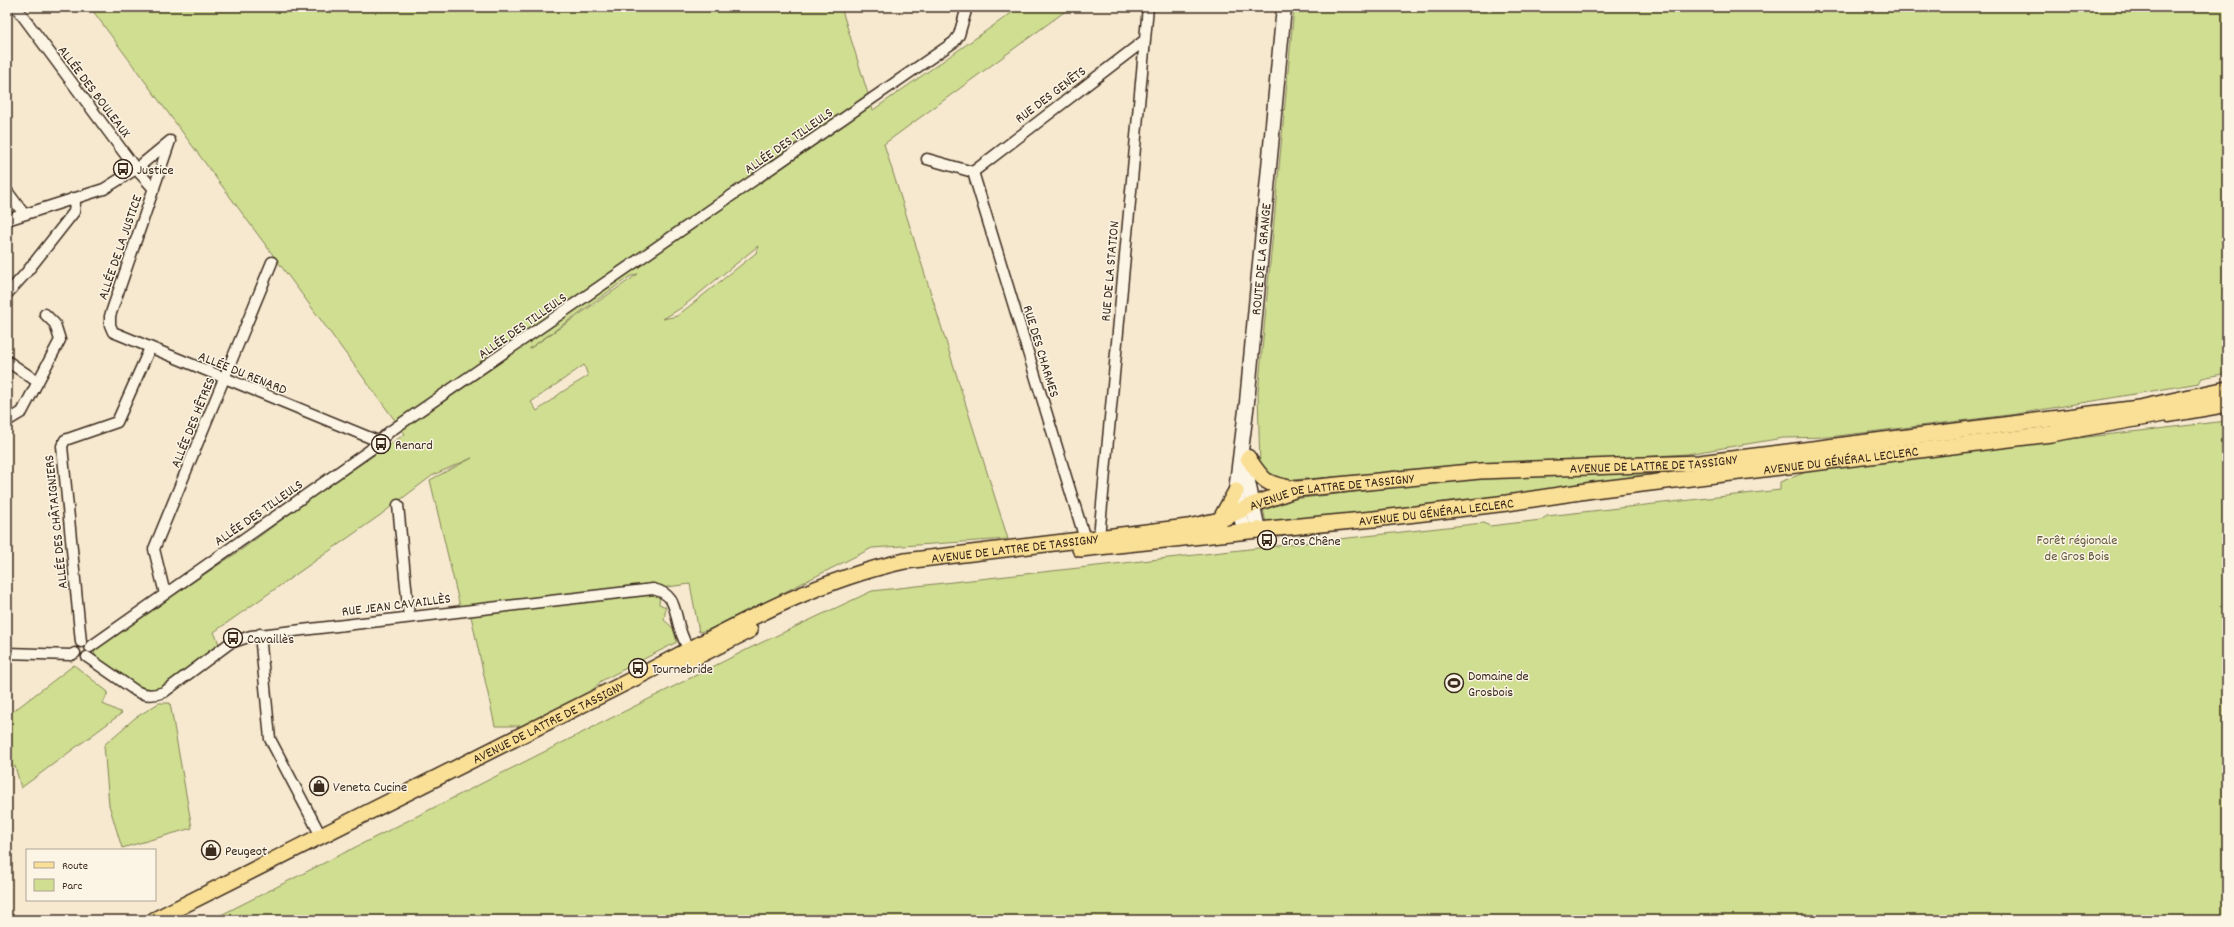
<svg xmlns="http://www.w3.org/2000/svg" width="2234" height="927" viewBox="0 0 2234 927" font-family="Dekko,sans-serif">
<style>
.green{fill:#cfde91;stroke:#858458;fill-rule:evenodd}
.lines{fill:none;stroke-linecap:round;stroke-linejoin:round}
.street-casing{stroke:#3b2a1e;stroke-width:13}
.secondary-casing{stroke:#3b2a1e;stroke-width:17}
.primary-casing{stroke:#3b2a1e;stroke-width:18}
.highway-casing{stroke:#3b2a1e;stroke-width:21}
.street{stroke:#fcf5e5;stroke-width:10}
.secondary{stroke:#fcf5e5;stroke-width:14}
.primary{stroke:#fadf96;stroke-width:15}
.highway{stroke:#fadf96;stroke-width:18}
.labels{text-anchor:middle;stroke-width:3;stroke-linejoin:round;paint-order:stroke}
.street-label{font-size:14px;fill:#3b2a1e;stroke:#fcf5e5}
.poi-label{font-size:14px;fill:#3b2a1e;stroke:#fcf5e5;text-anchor:start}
.park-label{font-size:14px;fill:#60573b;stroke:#fcf5e5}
</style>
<rect width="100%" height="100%" fill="#f6e9cf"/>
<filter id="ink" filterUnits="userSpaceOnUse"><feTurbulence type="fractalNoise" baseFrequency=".025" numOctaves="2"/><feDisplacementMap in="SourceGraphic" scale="8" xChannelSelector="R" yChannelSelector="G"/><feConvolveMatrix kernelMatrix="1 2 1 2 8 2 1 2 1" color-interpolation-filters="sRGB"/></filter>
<g filter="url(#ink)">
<path class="green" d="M90,7H841L873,110L1020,7H1071L884,144L1008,539L872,548L711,629L699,632L690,584L667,587L660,593L659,604L666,607L664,620L673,628L677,642L601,681L590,693L527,726H495L471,616L461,611L430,480L472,458L433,475L379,516L214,632L220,646C205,657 163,696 145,691C129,687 107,666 94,656L95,650L123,628L241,550L307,501L405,434ZM758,246L756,253L677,316L663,319L681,308ZM637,274H638L529,349L629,277ZM584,365L588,376L562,392L537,411L531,402Z
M1294,7H2227V373L2202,378L2199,383L2017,414L1829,437L1783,438L1687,454L1290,480L1269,477L1260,469L1258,393Z
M2227,421V920H211L750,648L872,591L1483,523L1490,526L1541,520L1547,516L1780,490V482L1817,468Z
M1716,467L1548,492L1266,523L1263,508L1285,500L1499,475Z
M74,665L108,692L103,704L122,713L21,788L15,766L7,771V716Z
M159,703H170L192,828L122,848L109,805L104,745L135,718Z"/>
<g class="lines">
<defs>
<path id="street" d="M16,7L136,169L154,189
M170,141L110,316V325L113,332L378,441
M927,159L973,172
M973,172L1085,539
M973,172L1145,40
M7,191L24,214
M7,220L104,189L136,169L170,141
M7,294L26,273L74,212L75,203L73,198
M7,361L38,382
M7,421L22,412L60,340L55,324L45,314
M398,505L409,617
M1099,537L1148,7
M165,594L154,549L272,262
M260,634L270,739L321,836
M81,642L62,446L65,440L117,422L150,348
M90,647L370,450L389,432L954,42L959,35L967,7
M7,653L71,655L75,653
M87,657L136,691C145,696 154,696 164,692L230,643L251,636L653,589C675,594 674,608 679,626C682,636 686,646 692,655"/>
<g id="secondary">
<path d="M1248,457V482L1258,530"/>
<path id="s1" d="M1244,531L1236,491L1247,402L1284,7"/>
</g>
<g id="primary">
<path d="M1248,458C1264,482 1265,484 1294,489"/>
<path d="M1220,520L1236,491"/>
<path id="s2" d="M1080,549L1258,530L1374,519L1507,503L1593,490L2051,434L2169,413"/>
<path d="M684,663L750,630"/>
<path id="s3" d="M154,920L645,673C729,629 812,581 905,561L1188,527L1220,520L1252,505L1297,489L1480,471L1699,463L2139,408L2227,389"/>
</g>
<path id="highway" d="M2169,413L2227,403"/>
</defs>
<use href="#street" class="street-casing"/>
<use href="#secondary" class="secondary-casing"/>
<use href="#primary" class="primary-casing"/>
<use href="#highway" class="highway-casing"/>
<use href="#street" class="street"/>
<use href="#secondary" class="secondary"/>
<use href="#primary" class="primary"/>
<use href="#highway" class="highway"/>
</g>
</g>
<defs>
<symbol id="bus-ring" viewBox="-11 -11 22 22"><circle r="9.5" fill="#fcf5e5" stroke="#3b2a1e" stroke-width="1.5"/><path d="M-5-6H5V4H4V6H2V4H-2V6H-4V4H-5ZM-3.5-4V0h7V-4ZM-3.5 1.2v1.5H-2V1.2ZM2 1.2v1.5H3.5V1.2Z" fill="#3b2a1e"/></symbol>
<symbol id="stadium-ring" viewBox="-11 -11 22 22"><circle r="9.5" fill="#fcf5e5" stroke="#3b2a1e" stroke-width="1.5"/><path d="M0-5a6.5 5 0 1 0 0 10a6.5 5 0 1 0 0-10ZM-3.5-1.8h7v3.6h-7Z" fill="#3b2a1e"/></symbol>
<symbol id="shop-ring" viewBox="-11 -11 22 22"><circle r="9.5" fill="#fcf5e5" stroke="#3b2a1e" stroke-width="1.5"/><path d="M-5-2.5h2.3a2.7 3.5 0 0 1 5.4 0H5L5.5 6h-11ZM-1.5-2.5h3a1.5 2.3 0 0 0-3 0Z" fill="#3b2a1e"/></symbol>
</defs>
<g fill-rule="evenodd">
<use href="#bus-ring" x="112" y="158" width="22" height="22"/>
<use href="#bus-ring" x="370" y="433" width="22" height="22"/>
<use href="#bus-ring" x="1256" y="529" width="22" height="22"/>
<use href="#bus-ring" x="222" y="627" width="22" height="22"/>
<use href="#bus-ring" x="627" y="657" width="22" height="22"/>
<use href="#stadium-ring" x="1443" y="672" width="22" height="22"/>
<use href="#shop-ring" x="308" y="775" width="22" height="22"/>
<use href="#shop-ring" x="200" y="839" width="22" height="22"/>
</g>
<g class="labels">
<g class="street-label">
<text transform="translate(95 91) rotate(53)" y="5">ALLÉE DES BOULEAUX</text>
<text transform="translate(1050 94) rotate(-37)" y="5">RUE DES GENÊTS</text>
<text transform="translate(788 140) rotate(-35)" y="5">ALLÉE DES TILLEULS</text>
<text transform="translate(119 247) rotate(-71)" y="5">ALLÉE DE LA JUSTICE</text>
<text dy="5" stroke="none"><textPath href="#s1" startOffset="274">ROUTE DE LA GRANGE</textPath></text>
<text transform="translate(1109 271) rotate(-85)" y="5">RUE DE LA STATION</text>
<text transform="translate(522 325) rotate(-35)" y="5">ALLÉE DES TILLEULS</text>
<text transform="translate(1042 351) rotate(73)" y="5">RUE DES CHARMES</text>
<text transform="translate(243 372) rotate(22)" y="5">ALLÉE DU RENARD</text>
<text transform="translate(192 422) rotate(-68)" y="5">ALLÉE DES HÊTRES</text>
<text dy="5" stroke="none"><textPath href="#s2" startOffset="766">AVENUE DU GÉNÉRAL LECLERC</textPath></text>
<text dy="5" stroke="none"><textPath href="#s3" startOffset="1592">AVENUE DE LATTRE DE TASSIGNY</textPath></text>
<text dy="5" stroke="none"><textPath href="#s3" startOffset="1268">AVENUE DE LATTRE DE TASSIGNY</textPath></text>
<text dy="5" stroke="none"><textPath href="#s2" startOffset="358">AVENUE DU GÉNÉRAL LECLERC</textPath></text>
<text transform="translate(258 512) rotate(-35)" y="5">ALLÉE DES TILLEULS</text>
<text transform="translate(55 522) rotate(-96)" y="5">ALLÉE DES CHÂTAIGNIERS</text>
<text dy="5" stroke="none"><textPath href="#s3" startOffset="944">AVENUE DE LATTRE DE TASSIGNY</textPath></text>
<text transform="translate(396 604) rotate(-7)" y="5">RUE JEAN CAVAILLÈS</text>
<text dy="5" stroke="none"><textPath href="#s3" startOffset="441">AVENUE DE LATTRE DE TASSIGNY</textPath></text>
</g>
<g class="poi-label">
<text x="137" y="174">Justice</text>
<text x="395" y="449">Renard</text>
<text x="1281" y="545">Gros Chêne</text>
<text x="247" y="643">Cavaillès</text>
<text x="652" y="673">Tournebride</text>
<text x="1468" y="680">Domaine de<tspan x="1468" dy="16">Grosbois</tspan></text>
<text x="333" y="791">Veneta Cucine</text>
<text x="225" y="855">Peugeot</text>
</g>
<g class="park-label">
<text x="2077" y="544">Forêt régionale<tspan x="2077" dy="16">de Gros Bois</tspan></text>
</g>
</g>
<rect width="2234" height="927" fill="none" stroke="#fcf5e5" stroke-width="24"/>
<rect x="12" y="12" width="2210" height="903" fill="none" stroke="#3b2a1e" stroke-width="1.5" filter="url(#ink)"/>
<rect x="26" y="849" width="130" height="52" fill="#fcf5e5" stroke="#afa495"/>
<rect x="34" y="862" width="20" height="6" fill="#fadf96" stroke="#afa495"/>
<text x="62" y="869" font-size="12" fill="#3b2a1e">Route</text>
<rect x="34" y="879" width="20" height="12" fill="#cfde91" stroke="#afa495"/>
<text x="62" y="889" font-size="12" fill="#3b2a1e">Parc</text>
</svg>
